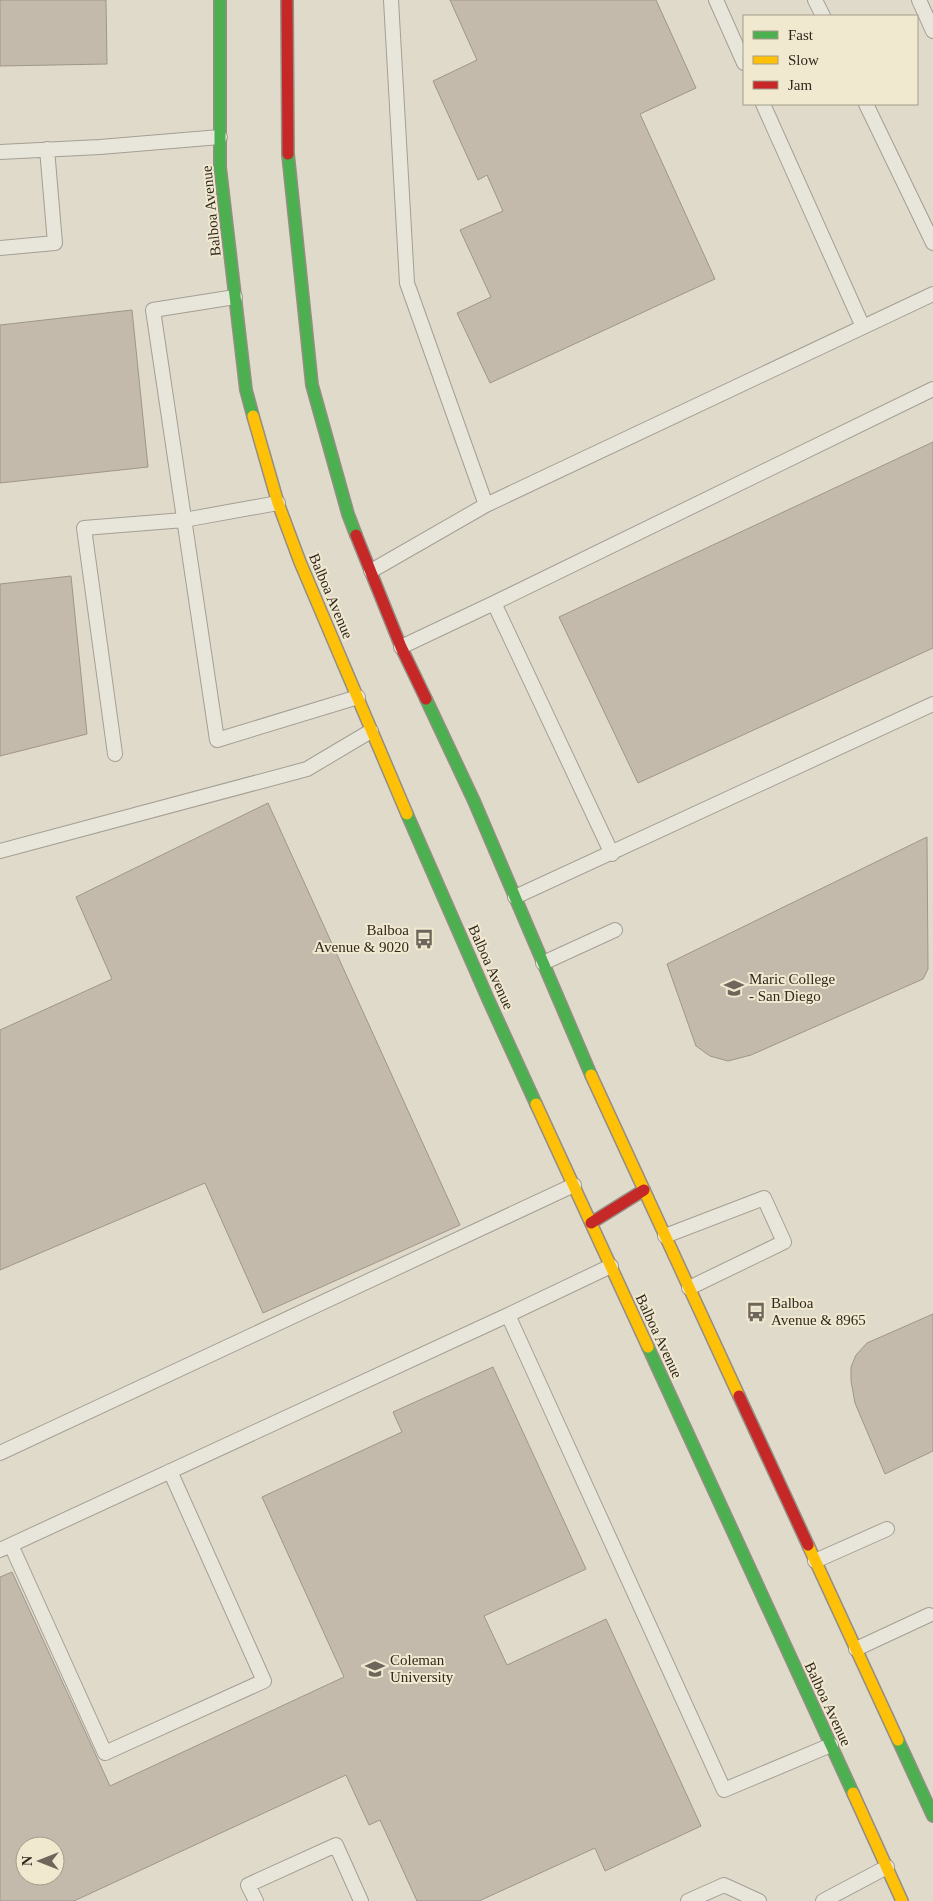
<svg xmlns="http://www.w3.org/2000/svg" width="933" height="1901" viewBox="0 0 933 1901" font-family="Georgia,serif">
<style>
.building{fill:#c3baac;stroke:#9f968a;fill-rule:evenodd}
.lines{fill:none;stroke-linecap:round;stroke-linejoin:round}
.lane-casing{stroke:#a49f94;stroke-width:16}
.fast-casing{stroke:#948e83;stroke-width:14}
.slow-casing{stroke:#948e83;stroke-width:14}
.jam-casing{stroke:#948e83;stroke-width:14}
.lane{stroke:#e8e5db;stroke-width:14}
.fast{stroke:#4caf50;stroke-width:11}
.slow{stroke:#ffc107;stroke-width:11}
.jam{stroke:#c62828;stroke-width:11}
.labels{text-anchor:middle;stroke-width:4;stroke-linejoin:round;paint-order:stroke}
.street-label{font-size:15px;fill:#31281e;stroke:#f0e9d0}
.poi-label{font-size:15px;fill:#31281e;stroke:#f0e9d0;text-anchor:start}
</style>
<rect width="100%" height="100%" fill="#e0daca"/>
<path class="building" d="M0,0H106L107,64L0,66Z
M450,0H656L696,88L640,114L715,279L490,383L457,313L491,297L460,230L503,211L487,175L478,180L433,81L477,60Z
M132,310L148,467L0,483V325Z
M933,442V648L638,783L559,617Z
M71,576L87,734L0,756V584Z
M268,803L460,1225L263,1313L205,1183L0,1270V1030L112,979L76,897Z
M927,837L928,969L923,979L751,1055L728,1061L710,1056L696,1046L667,964Z
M933,1314V1451L885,1474L855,1403L851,1381V1367L856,1355L867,1343Z
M493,1367L586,1569L484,1616L507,1665L606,1619L701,1826L605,1871L595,1848L479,1901H417L380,1820L369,1825L346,1775L74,1901H0V1577L12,1572L110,1786L344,1677L262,1497L402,1432L393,1412ZM25,1846H55V1876H25Z"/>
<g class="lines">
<defs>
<path id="lane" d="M391,0L407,283L486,505L933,294
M716,0L744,63
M815,0L823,16
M919,0L933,31
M763,104L863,327
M866,104L933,243
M0,152L100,147L220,137
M0,248L55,243L47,149
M235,297L153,310L217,740L358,697
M371,571L486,505
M401,647L494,603
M115,754L84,528L184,520L278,503
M0,851L307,769L371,731
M612,854L494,603L933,389
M515,897L933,704
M543,963L615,930
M665,1236L764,1198L784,1242L689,1288
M508,1315L611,1266
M0,1453L574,1185
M11,1545L105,1753L264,1681L170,1471
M0,1550L508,1315L724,1790L831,1745
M815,1561L887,1529
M856,1649L929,1615
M256,1901L248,1885L336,1845L361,1901
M688,1901L724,1885L759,1901
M823,1901L887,1867"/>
<path id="fast" d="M220,0V167L246,390L253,416
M288,154L312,385L348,514L356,535
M426,699L474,801L591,1075
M407,814L488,999L536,1104
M648,1347L853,1793
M898,1740L933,1816"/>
<path id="slow" d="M253,416L278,503L300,562L407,814
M591,1075L739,1396
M536,1104L648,1347
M808,1545L898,1740
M853,1793L902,1901"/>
<path id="jam" d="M287,0L288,154
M356,535L401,647L426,699
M591,1223L644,1190
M739,1396L808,1545"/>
</defs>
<use href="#lane" class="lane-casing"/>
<use href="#fast" class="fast-casing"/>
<use href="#slow" class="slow-casing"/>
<use href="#jam" class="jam-casing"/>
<use href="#lane" class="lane"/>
<use href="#fast" class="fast"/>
<use href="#slow" class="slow"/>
<use href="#jam" class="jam"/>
</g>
<defs>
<symbol id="bus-bare" viewBox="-9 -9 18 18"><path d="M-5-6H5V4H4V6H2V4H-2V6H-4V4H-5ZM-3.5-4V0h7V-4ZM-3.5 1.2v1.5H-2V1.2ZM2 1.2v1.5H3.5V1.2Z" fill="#6e665a" stroke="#f0e9d0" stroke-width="2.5" paint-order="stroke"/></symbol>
<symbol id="school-bare" viewBox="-9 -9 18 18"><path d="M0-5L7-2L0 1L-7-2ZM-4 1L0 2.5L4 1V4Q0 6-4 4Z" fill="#6e665a" stroke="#f0e9d0" stroke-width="2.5" paint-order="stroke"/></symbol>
<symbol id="university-bare" viewBox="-9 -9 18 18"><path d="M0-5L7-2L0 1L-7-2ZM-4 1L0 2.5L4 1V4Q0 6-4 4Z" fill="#6e665a" stroke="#f0e9d0" stroke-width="2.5" paint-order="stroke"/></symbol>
</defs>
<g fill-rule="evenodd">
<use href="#bus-bare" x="410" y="925" width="28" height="28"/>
<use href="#school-bare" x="720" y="974" width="28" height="28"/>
<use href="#bus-bare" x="742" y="1298" width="28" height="28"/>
<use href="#university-bare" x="361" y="1655" width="28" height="28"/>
</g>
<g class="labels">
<g class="street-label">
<text transform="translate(211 211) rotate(-96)" y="5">Balboa Avenue</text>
<text transform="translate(331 596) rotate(67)" y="5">Balboa Avenue</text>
<text transform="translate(491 967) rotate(66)" y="5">Balboa Avenue</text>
<text transform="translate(659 1336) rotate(65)" y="5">Balboa Avenue</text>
<text transform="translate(828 1704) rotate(65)" y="5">Balboa Avenue</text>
</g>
<g class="poi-label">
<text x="409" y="935" text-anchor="end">Balboa<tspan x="409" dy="17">Avenue &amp; 9020</tspan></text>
<text x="749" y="984">Maric College<tspan x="749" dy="17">- San Diego</tspan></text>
<text x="771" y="1308">Balboa<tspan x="771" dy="17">Avenue &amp; 8965</tspan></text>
<text x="390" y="1665">Coleman<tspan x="390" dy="17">University</tspan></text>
</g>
</g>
<rect x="743" y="15" width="175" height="90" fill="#f0e9d0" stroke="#a49c89"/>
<rect x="753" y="31" width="25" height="8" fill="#4caf50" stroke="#a49c89"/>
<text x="788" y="40" font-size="15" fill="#31281e">Fast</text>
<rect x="753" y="56" width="25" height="8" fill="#ffc107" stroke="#a49c89"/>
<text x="788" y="65" font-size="15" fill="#31281e">Slow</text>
<rect x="753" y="81" width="25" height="8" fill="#c62828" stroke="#a49c89"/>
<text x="788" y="90" font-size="15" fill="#31281e">Jam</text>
<g transform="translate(40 1861) rotate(270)"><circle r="24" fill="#f0e9d0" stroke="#a49c89"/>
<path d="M0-4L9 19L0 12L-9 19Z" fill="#6e665a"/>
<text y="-8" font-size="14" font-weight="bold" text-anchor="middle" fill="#31281e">N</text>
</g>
</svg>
